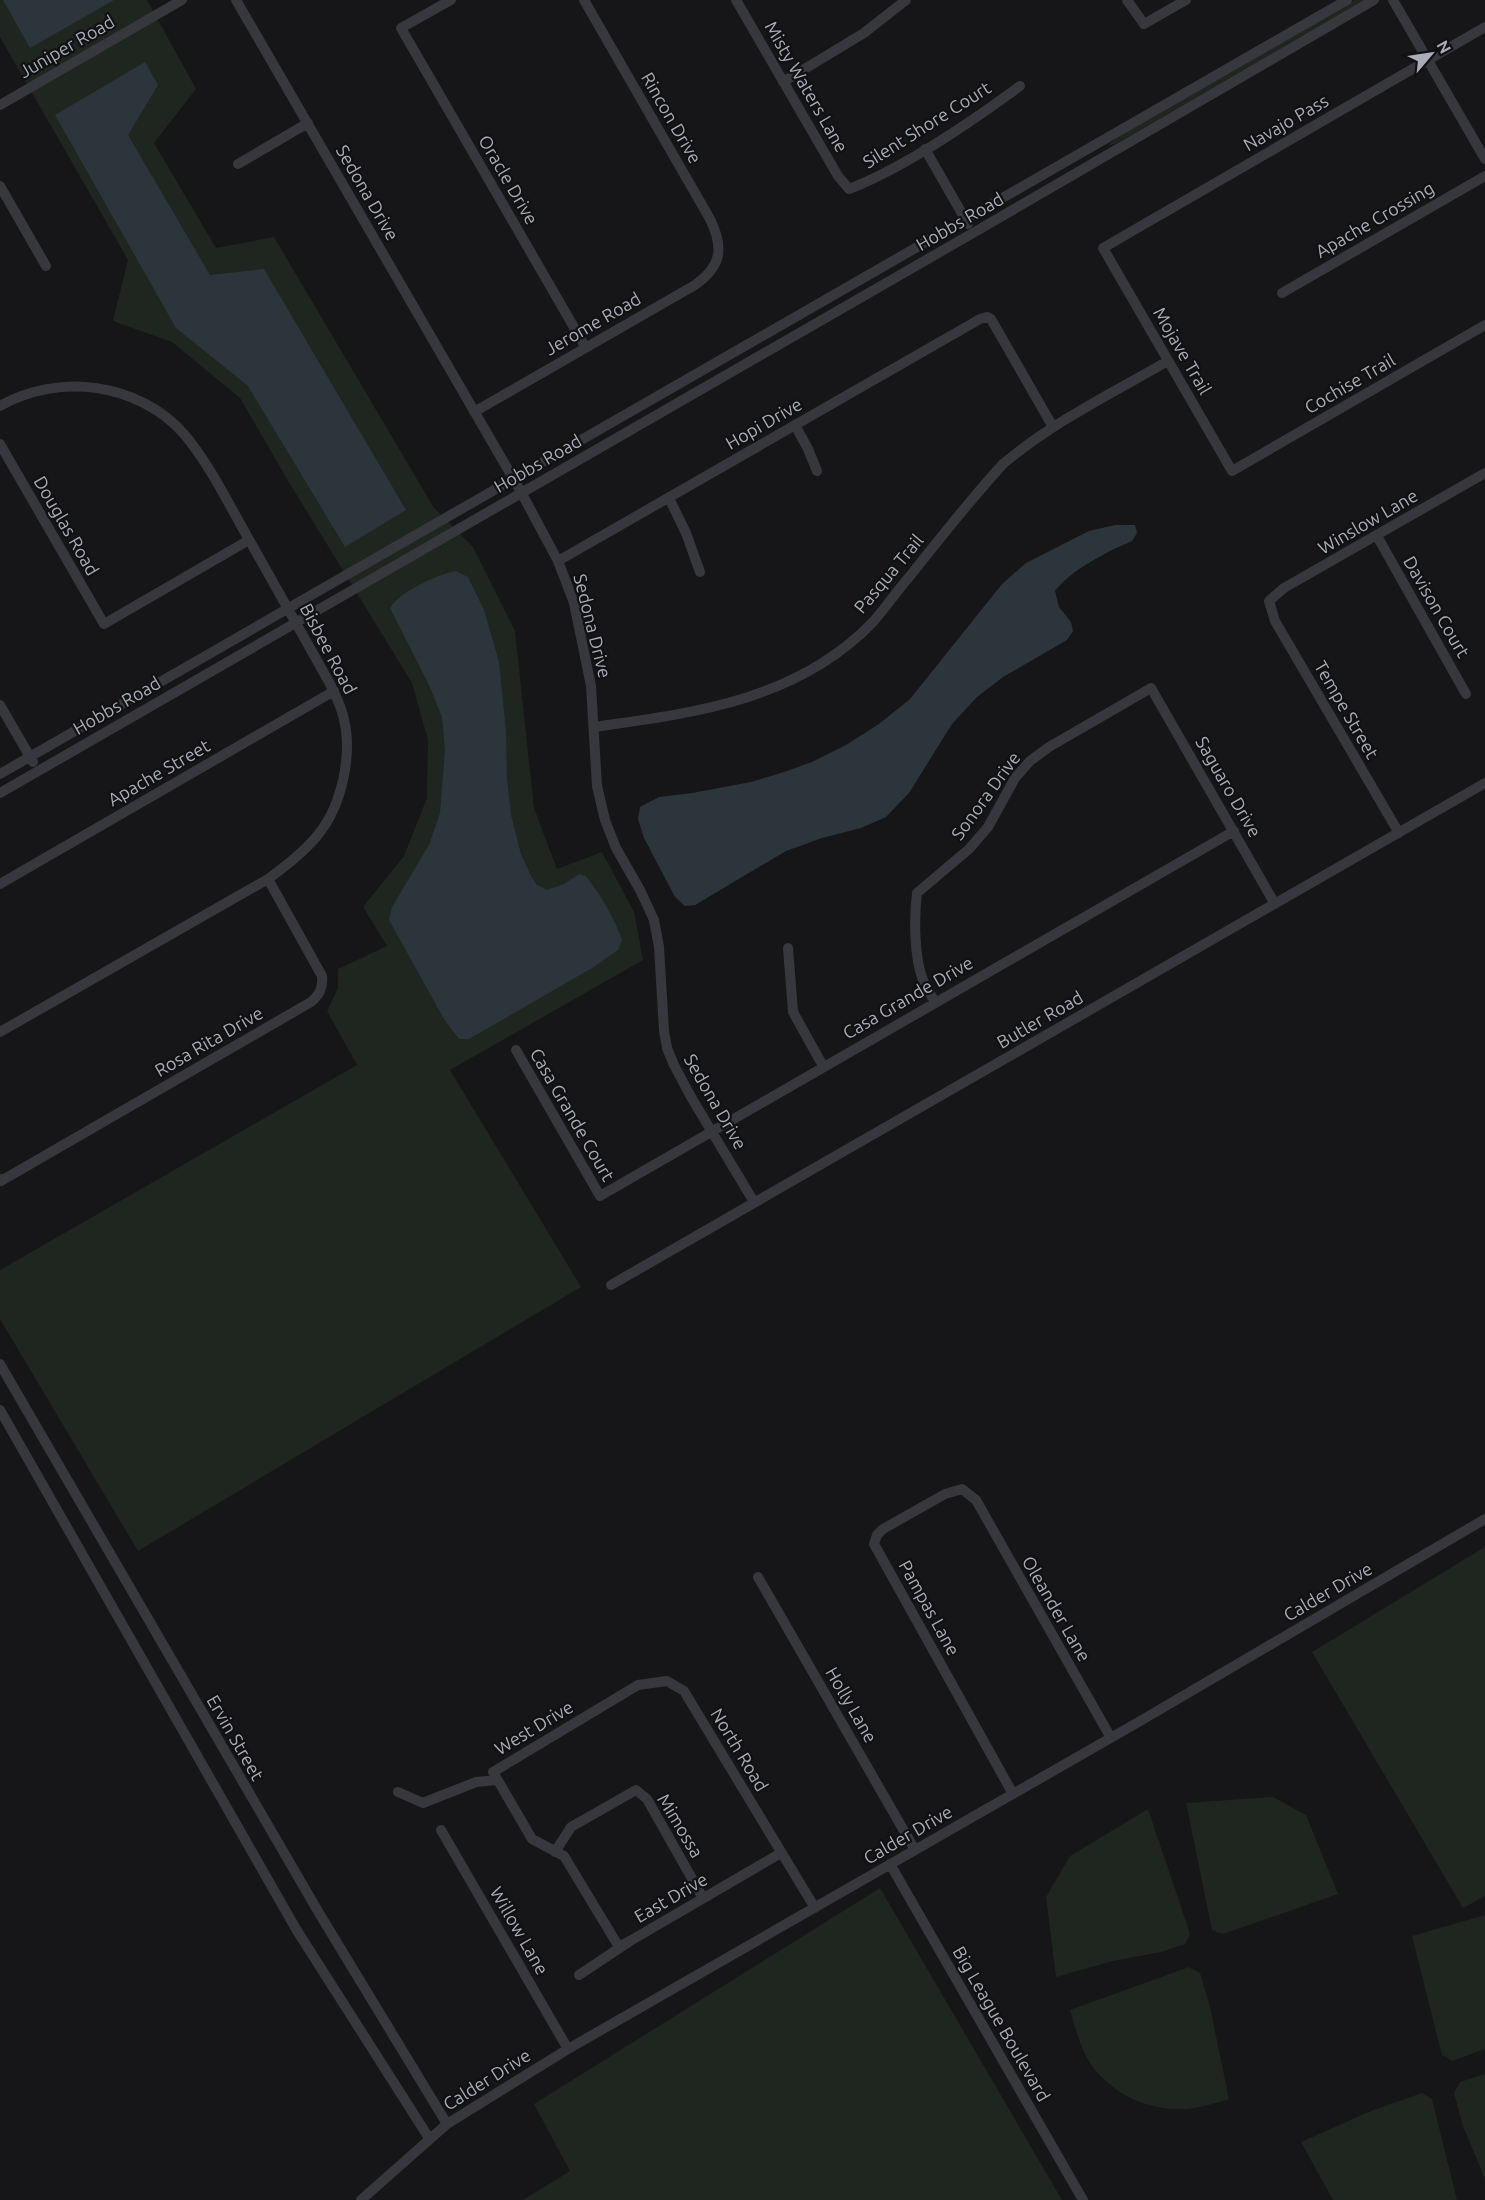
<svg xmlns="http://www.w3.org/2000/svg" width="1485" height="2200" viewBox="0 0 1485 2200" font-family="Ubuntu,sans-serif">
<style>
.green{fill:#1e261f}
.water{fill:#2c353c}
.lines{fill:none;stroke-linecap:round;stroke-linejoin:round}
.minor{stroke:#37383d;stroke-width:10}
.labels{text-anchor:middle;stroke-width:4.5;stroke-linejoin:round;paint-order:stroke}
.street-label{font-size:18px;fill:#a8adb8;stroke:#111113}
</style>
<rect width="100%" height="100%" fill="#161618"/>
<path class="green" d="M0,0H147L196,89L154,143L216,248L274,237L434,508L473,547L515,631L534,808L557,869L602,852L634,912L643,960L450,1070L581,1287L138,1551L0,1319V1270L357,1065L327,1011L338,988V969L387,946L363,907L404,856L427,798L428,740L412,683L290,484L240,398L172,342L113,321L128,260L0,37Z
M1354,0H1365L1117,143L1108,146L1116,138Z
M1485,1547V1896L1463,1908L1312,1652Z
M1273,1797L1306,1815L1338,1894L1223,1934L1212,1930L1186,1803Z
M1148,1809L1190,1934L1185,1944L1161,1952L1113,1961L1056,1977L1046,1897L1070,1856Z
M880,1888L1062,2200H523L570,2171L534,2104Z
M1485,1915V2049L1452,2061L1442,2055L1412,1936Z
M1189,1967L1200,1973L1210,2007L1229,2099C1216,2103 1202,2107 1188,2109C1149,2112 1107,2093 1087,2058C1079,2043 1075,2026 1070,2010Z
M1485,2074V2179L1463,2126L1454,2093L1460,2082Z
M1422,2093L1432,2099L1457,2200H1333L1301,2142L1371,2111Z"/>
<path class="water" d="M3,0H114L30,48Z
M145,62L158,85L128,135L210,275L264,269L406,510L345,547L248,386L176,328L55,115Z
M1115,525H1135L1137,533L1132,541C1108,551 1071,570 1055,591L1059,607L1071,622L1073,631L1067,640L1003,677L977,697L952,724L909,793L886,817L861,828L822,838L786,851L695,905L685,906L675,897L644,838L638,819L640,807L659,797L692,793L751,782L784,772L812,762L846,745L879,724L910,699L1002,584L1026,563L1089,531Z
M456,571L468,577L484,610L499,662L506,732L507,779L511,815L521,854L531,876L537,885L547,890L564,884L579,874L586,876C601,896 614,917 622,940L618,950L592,968L469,1039H459L444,1019L389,920L392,907L429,845L440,813L445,750L442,717L429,685L390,608C401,591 436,575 456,571Z"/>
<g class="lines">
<path class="minor" d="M236,0L521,492L558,561L574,603L591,686L597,786L605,820L616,848L640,890L654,920L659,947L664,1031L667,1048L674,1065L691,1097L754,1202
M451,0L401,28L586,348
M736,0L838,176L849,189C906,167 971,122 1020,86
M1127,0L1144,24L1186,0
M1393,0L1485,159
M1485,27L1103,248L1232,471L1485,325
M783,82L864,33L906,0
M0,105L182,0
M925,149L968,224
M238,164L308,123
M0,186L46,266
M1282,293L1485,176
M0,406C58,373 138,382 184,434C211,466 230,507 251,543C277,589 303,635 329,682C334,692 339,702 342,712C354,750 343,805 317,836C303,853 286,866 268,879L0,1032
M474,412L695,285C722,266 724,248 710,219L584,0
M795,425L808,449L817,471
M0,444L104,624L249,540
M669,498L686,533L700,572
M1377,536L1466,694
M558,561L980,319L987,317L991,319L1053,427
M0,705L33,762
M594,727C695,713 798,700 873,622C886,607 897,591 910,576C940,538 970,500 1003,464C1053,422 1112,393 1168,361
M0,774L1347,0
M0,793L973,233L1374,0
M1399,833L1275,621L1269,601L1284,588L1485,473
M0,884L334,691
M788,948L793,1012L823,1066
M935,1002C931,995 926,988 923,980C914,958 914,917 917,893L969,849L988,827L1015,778L1030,761L1049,747L1151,688L1275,904
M516,1050L600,1196L1234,831
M0,1179L1,1181L311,1002C320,994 323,988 322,976L268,879
M611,1285L1485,783
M0,1364L319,1913L447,2124
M0,1410L296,1929L429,2138
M758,1577L915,1850
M398,1792L423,1803L476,1782L497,1780
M1013,1794L874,1544L877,1535L883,1529L945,1494L962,1489L976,1500L1111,1738
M441,1830L568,2049
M555,1852L571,1827L636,1790L647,1799L703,1898
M890,1864L1083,2200
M630,1941L619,1947L564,1856L532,1839L493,1772L638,1685L667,1681L684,1691L815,1908
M579,1975L630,1941L781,1853
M361,2200L447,2124L568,2049L1142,1720L1485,1519"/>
</g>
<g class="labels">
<g class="street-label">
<text transform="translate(67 47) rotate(-30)" y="6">Juniper Road</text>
<text transform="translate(806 87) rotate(60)" y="6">Misty Waters Lane</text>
<text transform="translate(671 118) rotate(60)" y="6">Rincon Drive</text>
<text transform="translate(1286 123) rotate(-30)" y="6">Navajo Pass</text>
<text transform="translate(927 125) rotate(-32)" y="6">Silent Shore Court</text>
<text transform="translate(508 180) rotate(60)" y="6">Oracle Drive</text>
<text transform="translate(367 193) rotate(60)" y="6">Sedona Drive</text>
<text transform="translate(1375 220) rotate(-30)" y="6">Apache Crossing</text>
<text transform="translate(960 222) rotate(-30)" y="6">Hobbs Road</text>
<text transform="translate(593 324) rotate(-30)" y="6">Jerome Road</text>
<text transform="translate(1182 351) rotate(60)" y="6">Mojave Trail</text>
<text transform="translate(1350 384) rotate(-30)" y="6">Cochise Trail</text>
<text transform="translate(764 424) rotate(-30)" y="6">Hopi Drive</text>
<text transform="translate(538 464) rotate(-30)" y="6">Hobbs Road</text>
<text transform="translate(1368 522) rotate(-30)" y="6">Winslow Lane</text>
<text transform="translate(66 526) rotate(60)" y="6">Douglas Road</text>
<text transform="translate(889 574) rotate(-50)" y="6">Pasqua Trail</text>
<text transform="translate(1436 607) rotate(60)" y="6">Davison Court</text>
<text transform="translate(592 626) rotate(76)" y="6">Sedona Drive</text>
<text transform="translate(328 649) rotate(62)" y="6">Bisbee Road</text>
<text transform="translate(117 706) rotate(-30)" y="6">Hobbs Road</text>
<text transform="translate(1346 710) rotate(60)" y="6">Tempe Street</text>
<text transform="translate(159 773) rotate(-30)" y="6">Apache Street</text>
<text transform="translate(1228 787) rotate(60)" y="6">Saguaro Drive</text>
<text transform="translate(986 796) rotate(-54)" y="6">Sonora Drive</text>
<text transform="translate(908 998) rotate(-30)" y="6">Casa Grande Drive</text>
<text transform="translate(1040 1020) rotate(-30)" y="6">Butler Road</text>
<text transform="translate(209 1042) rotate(-30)" y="6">Rosa Rita Drive</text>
<text transform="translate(715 1102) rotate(60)" y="6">Sedona Drive</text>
<text transform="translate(572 1115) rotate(60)" y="6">Casa Grande Court</text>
<text transform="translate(1328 1592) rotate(-30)" y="6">Calder Drive</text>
<text transform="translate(929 1608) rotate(61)" y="6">Pampas Lane</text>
<text transform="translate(1056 1609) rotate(60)" y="6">Oleander Lane</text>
<text transform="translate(851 1705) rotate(60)" y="6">Holly Lane</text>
<text transform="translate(534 1728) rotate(-31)" y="6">West Drive</text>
<text transform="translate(235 1738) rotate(60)" y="6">Ervin Street</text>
<text transform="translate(739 1750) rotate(59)" y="6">North Road</text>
<text transform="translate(680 1826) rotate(59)" y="6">Mimossa</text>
<text transform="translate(908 1835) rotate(-30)" y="6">Calder Drive</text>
<text transform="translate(671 1898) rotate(-30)" y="6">East Drive</text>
<text transform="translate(519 1931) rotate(60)" y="6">Willow Lane</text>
<text transform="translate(1001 2024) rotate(60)" y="6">Big League Boulevard</text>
<text transform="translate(487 2080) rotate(-32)" y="6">Calder Drive</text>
</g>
</g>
<g transform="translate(1431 54) rotate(61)" stroke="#111113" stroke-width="4.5" paint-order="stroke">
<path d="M0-4.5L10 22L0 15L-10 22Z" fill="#a8adb8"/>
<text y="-9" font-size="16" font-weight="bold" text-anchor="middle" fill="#a8adb8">N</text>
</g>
</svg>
